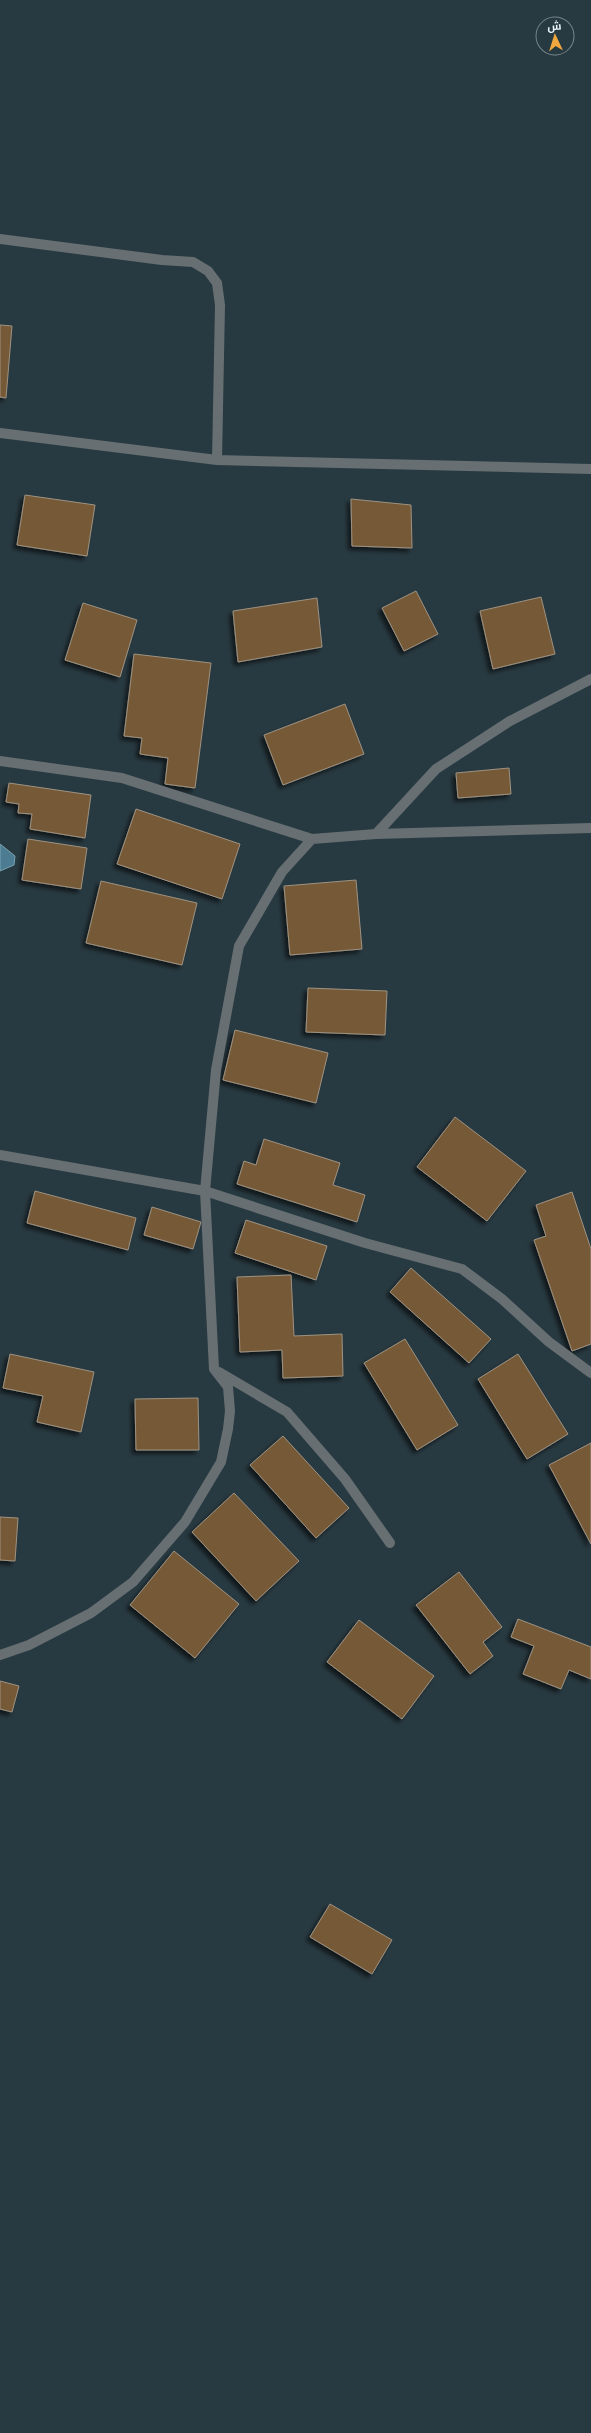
<svg xmlns="http://www.w3.org/2000/svg" width="591" height="2433" viewBox="0 0 591 2433" font-family="'Source Sans 3',Cairo,sans-serif">
<style>
.water{fill:#4b7c91;stroke:#7ba1b1}
.building{fill:#765a37;stroke:#9e9282;filter:url(#shadow)}
.lines{fill:none;stroke-linecap:round;stroke-linejoin:round}
.street{stroke:#676f73;stroke-width:10}
</style>
<defs>
<filter id="shadow"><feDropShadow dx="-3.5" dy="3.5" stdDeviation="2" flood-color="#0009"/></filter>
</defs>
<rect width="100%" height="100%" fill="#283a41"/>
<path class="water" d="M0,844L15,856L14,865L0,871Z"/>
<path class="building" d="M0,325L12,326L6,398L0,397Z
M25,495L95,505L87,556L17,545Z
M351,499L411,505L412,548L352,546Z
M416,591L438,634L404,651L382,608Z
M541,597L555,654L493,669L480,611Z
M317,598L322,647L238,662L233,611Z
M83,603L137,620L120,677L65,660Z
M134,654L211,663L195,788L165,784L168,758L140,754L142,738L124,736Z
M345,704L364,754L283,785L264,735Z
M509,768L511,794L458,798L456,773Z
M9,783L91,795L85,838L30,829L32,814L18,813L19,804L6,802Z
M136,809L240,844L222,899L117,864Z
M28,839L87,848L81,889L22,880Z
M356,880L362,949L290,955L284,886Z
M101,881L197,903L182,965L86,943Z
M308,988L387,991L385,1035L306,1032Z
M235,1030L328,1053L316,1103L223,1080Z
M455,1117L526,1171L487,1221L417,1167Z
M264,1139L340,1163L333,1185L365,1195L357,1222L237,1184L244,1161L256,1165Z
M35,1191L136,1218L128,1250L27,1223Z
M572,1192L591,1249V1344L572,1351L534,1240L546,1236L536,1205Z
M152,1207L201,1222L193,1249L144,1235Z
M246,1220L327,1246L316,1280L235,1253Z
M411,1268L491,1339L469,1363L390,1292Z
M291,1275L294,1336L342,1334L343,1376L283,1378L282,1350L240,1352L237,1277Z
M405,1339L458,1425L417,1450L364,1363Z
M10,1354L94,1372L81,1432L37,1422L43,1396L3,1388Z
M518,1354L568,1434L527,1459L478,1379Z
M198,1398L199,1450H136L135,1399Z
M283,1436L349,1508L316,1538L250,1465Z
M591,1443V1544L549,1465Z
M234,1493L299,1561L256,1601L192,1532Z
M0,1517L18,1518L15,1561L0,1560Z
M174,1551L239,1604L195,1658L130,1605Z
M459,1572L502,1627L483,1642L493,1656L470,1674L416,1605Z
M518,1619L591,1647V1679L569,1670L561,1689L523,1674L534,1646L511,1637Z
M359,1620L434,1676L402,1719L327,1662Z
M0,1681L19,1686L12,1712L0,1709Z
M330,1904L392,1940L372,1974L310,1937Z"/>
<g class="lines">
<path class="street" d="M0,239L162,260L193,262L208,271L217,283L220,305L217,460
M0,433L217,460L591,469
M0,761L122,778L312,839L376,834L591,828
M376,834L436,769L510,721L591,679
M0,1155L205,1191L365,1243L462,1269L502,1299L549,1342L591,1373
M219,1372L287,1412L345,1479L390,1543
M0,1655L29,1645L91,1613L133,1582L185,1522L221,1462L228,1429L230,1411L228,1387L214,1369L205,1191L216,1070L239,946L282,872L312,839"/>
</g>
<g transform="translate(555 36) rotate(356)"><circle r="19" fill="#283a41" stroke="#76858b"/>
<path d="M0-3L7 15L0 10L-7 15Z" fill="#efa73e"/>
<text y="-6" font-size="11" font-weight="bold" text-anchor="middle" fill="#ebf6fb">ش</text>
</g>
</svg>
